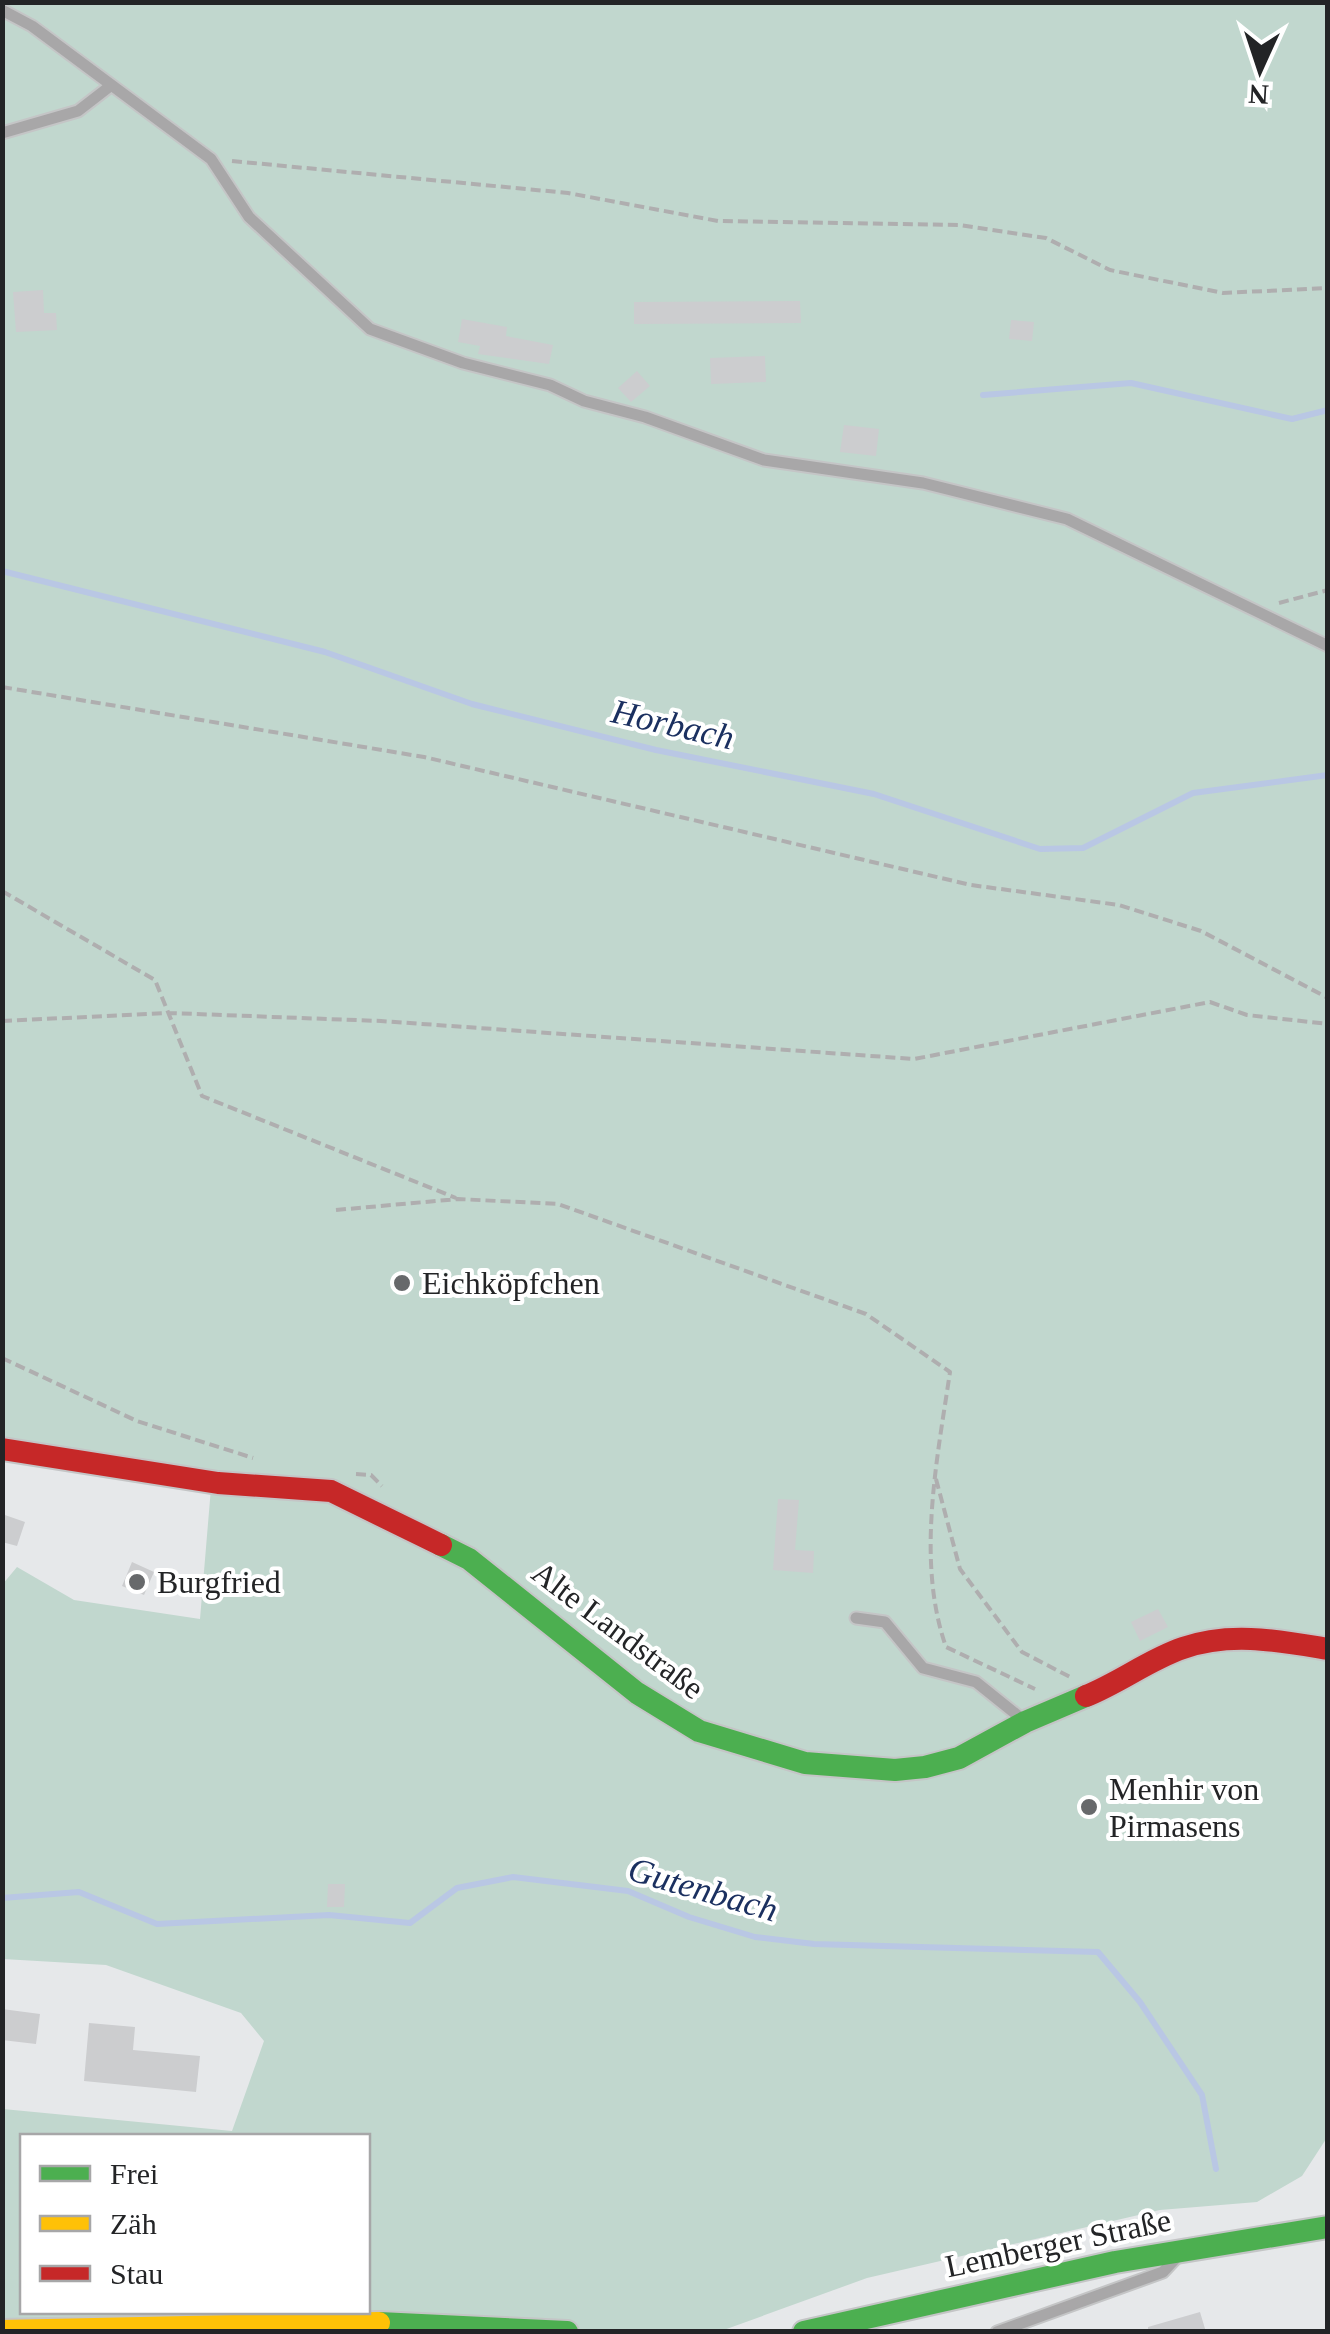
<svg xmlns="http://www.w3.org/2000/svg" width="1330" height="2334" viewBox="0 0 1330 2334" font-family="Georgia,serif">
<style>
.green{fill:#c1d7ce;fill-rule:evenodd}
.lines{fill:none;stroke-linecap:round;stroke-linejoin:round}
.stream{stroke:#b9c7e4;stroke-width:6}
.building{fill:#cccdcf}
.lane-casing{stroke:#c4c5c6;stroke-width:15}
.fast-casing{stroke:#c4c5c6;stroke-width:26}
.slow-casing{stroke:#c4c5c6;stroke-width:26}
.jam-casing{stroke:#c4c5c6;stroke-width:26}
.path{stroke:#afaeaf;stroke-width:4;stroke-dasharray:10 5;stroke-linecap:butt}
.lane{stroke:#a8a7a8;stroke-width:11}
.fast{stroke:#4caf50;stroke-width:22}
.slow{stroke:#ffc107;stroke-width:22}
.jam{stroke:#c62828;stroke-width:22}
.poi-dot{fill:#67696b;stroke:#fff;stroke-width:4}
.labels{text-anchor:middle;stroke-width:8;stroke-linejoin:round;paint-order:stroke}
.poi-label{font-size:32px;fill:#232426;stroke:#fff;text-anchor:start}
.street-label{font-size:32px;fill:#232426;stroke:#fff}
.water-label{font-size:35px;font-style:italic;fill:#1b3060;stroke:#fff}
</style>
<rect width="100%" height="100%" fill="#e6e8ea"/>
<path class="green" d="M3,3H1327L1328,2136L1302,2176L1257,2202L1160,2210L867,2278L721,2331H3V2109L232,2131L264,2041L241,2013L106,1965L3,1959L2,1585L17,1567L74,1600L200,1619L212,1476L3,1442ZM22,2136H368V2312H22Z"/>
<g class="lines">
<path class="stream" d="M983,395L1131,383L1292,419L1328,410
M2,571L325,652L472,704L656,750L874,794L1040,849L1083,848L1193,793L1328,775
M2,1898L79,1892L157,1924L329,1915L410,1923L457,1888L513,1877L628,1891L689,1917L755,1937L814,1944L1098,1952L1140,2002L1202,2095L1216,2169"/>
</g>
<path class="building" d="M43,290L44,313H56L57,330L16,332L13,292Z
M800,301L801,323L634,324V302Z
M462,319L507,327L506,336L553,345L549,364L478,354L480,346L458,342Z
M1011,320L1034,322L1032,341L1009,339Z
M765,356L766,382L711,384L710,358Z
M637,371L650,386L631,402L618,388Z
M844,425L879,429L876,456L840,452Z
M778,1499L799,1500L795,1550L814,1551L813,1573L773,1570Z
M2,1514L25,1522L17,1546L2,1542Z
M132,1562L154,1572L144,1595L122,1586Z
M1158,1609L1168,1627L1140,1641L1131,1622Z
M328,1884H345L344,1907H327Z
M2,2009L40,2014L36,2044L2,2040Z
M89,2023L135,2027L133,2050L200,2056L196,2092L84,2081Z
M1200,2312L1206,2332H1148V2327Z"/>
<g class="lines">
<defs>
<path id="lane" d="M2,10L32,26L211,159L249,217L370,329L463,363L550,385L584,401L645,417L764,460L923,483L1067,519L1328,646
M2,133L78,111L109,87
M856,1618L885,1622L923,1668L976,1682L1022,1719
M997,2332L1163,2272L1176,2258"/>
<path id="fast" d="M441,1545L469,1559L637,1693L699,1731L805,1763L895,1770L925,1767L959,1758L1025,1722L1086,1696
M379,2323L567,2332
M804,2332L1115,2262L1328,2227"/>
<path id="slow" d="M2,2331L379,2323"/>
<path id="jam" d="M2,1449L218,1483L331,1491L441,1545
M1086,1696C1119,1683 1150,1659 1183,1648C1231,1631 1280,1641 1328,1649"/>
</defs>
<use href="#lane" class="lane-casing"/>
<use href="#fast" class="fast-casing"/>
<use href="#slow" class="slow-casing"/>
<use href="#jam" class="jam-casing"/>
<path class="path" d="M232,161L568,193L718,221L959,225L1046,238L1110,270L1223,293L1328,288
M1279,603L1328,590
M2,687L424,757L971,885L1119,905L1201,931L1328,998
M2,891L155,980L202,1096L456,1198
M2,1021L169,1013L381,1021L914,1059L1210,1002L1247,1015L1328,1024
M336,1210L458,1199L558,1204L866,1314L950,1372C937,1460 916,1561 946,1647L1035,1689
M2,1358L137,1421L253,1458
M356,1474L371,1475L382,1486
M936,1479L960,1569L1022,1652L1070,1677"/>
<use href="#lane" class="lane"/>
<use href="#fast" class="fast"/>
<use href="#slow" class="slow"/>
<use href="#jam" class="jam"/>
</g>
<g class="poi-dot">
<circle cx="402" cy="1283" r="10"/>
<circle cx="137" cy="1582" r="10"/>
<circle cx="1089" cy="1807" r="10"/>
</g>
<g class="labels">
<g class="poi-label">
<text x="422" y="1294">Eichköpfchen</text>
<text x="157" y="1593">Burgfried</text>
<text x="1109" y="1800">Menhir von<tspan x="1109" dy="37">Pirmasens</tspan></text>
</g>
<g class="street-label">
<text transform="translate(618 1630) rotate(37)" y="11">Alte Landstraße</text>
<text transform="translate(1058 2243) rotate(-12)" y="11">Lemberger Straße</text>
</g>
<g class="water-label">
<text transform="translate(673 724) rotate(13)" y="12">Horbach</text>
<text transform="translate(703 1889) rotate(16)" y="12">Gutenbach</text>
</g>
</g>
<rect width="1330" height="2334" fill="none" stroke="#232426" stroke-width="10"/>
<rect x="20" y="2134" width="350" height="180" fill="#ffffff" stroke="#a7a7a8" stroke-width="2.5"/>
<rect x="40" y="2166" width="50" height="15" fill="#4caf50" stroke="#a7a7a8" stroke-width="2.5"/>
<text x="110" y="2184" font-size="30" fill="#232426">Frei</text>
<rect x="40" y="2216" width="50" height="15" fill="#ffc107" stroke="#a7a7a8" stroke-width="2.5"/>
<text x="110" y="2234" font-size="30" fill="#232426">Zäh</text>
<rect x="40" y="2266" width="50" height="15" fill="#c62828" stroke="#a7a7a8" stroke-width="2.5"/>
<text x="110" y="2284" font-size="30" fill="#232426">Stau</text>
<g transform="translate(1260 70) rotate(183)" stroke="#ffffff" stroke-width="8" paint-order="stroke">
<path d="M0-8L18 38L0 25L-18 38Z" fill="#232426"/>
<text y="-15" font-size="28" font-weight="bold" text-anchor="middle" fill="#232426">N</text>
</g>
</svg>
